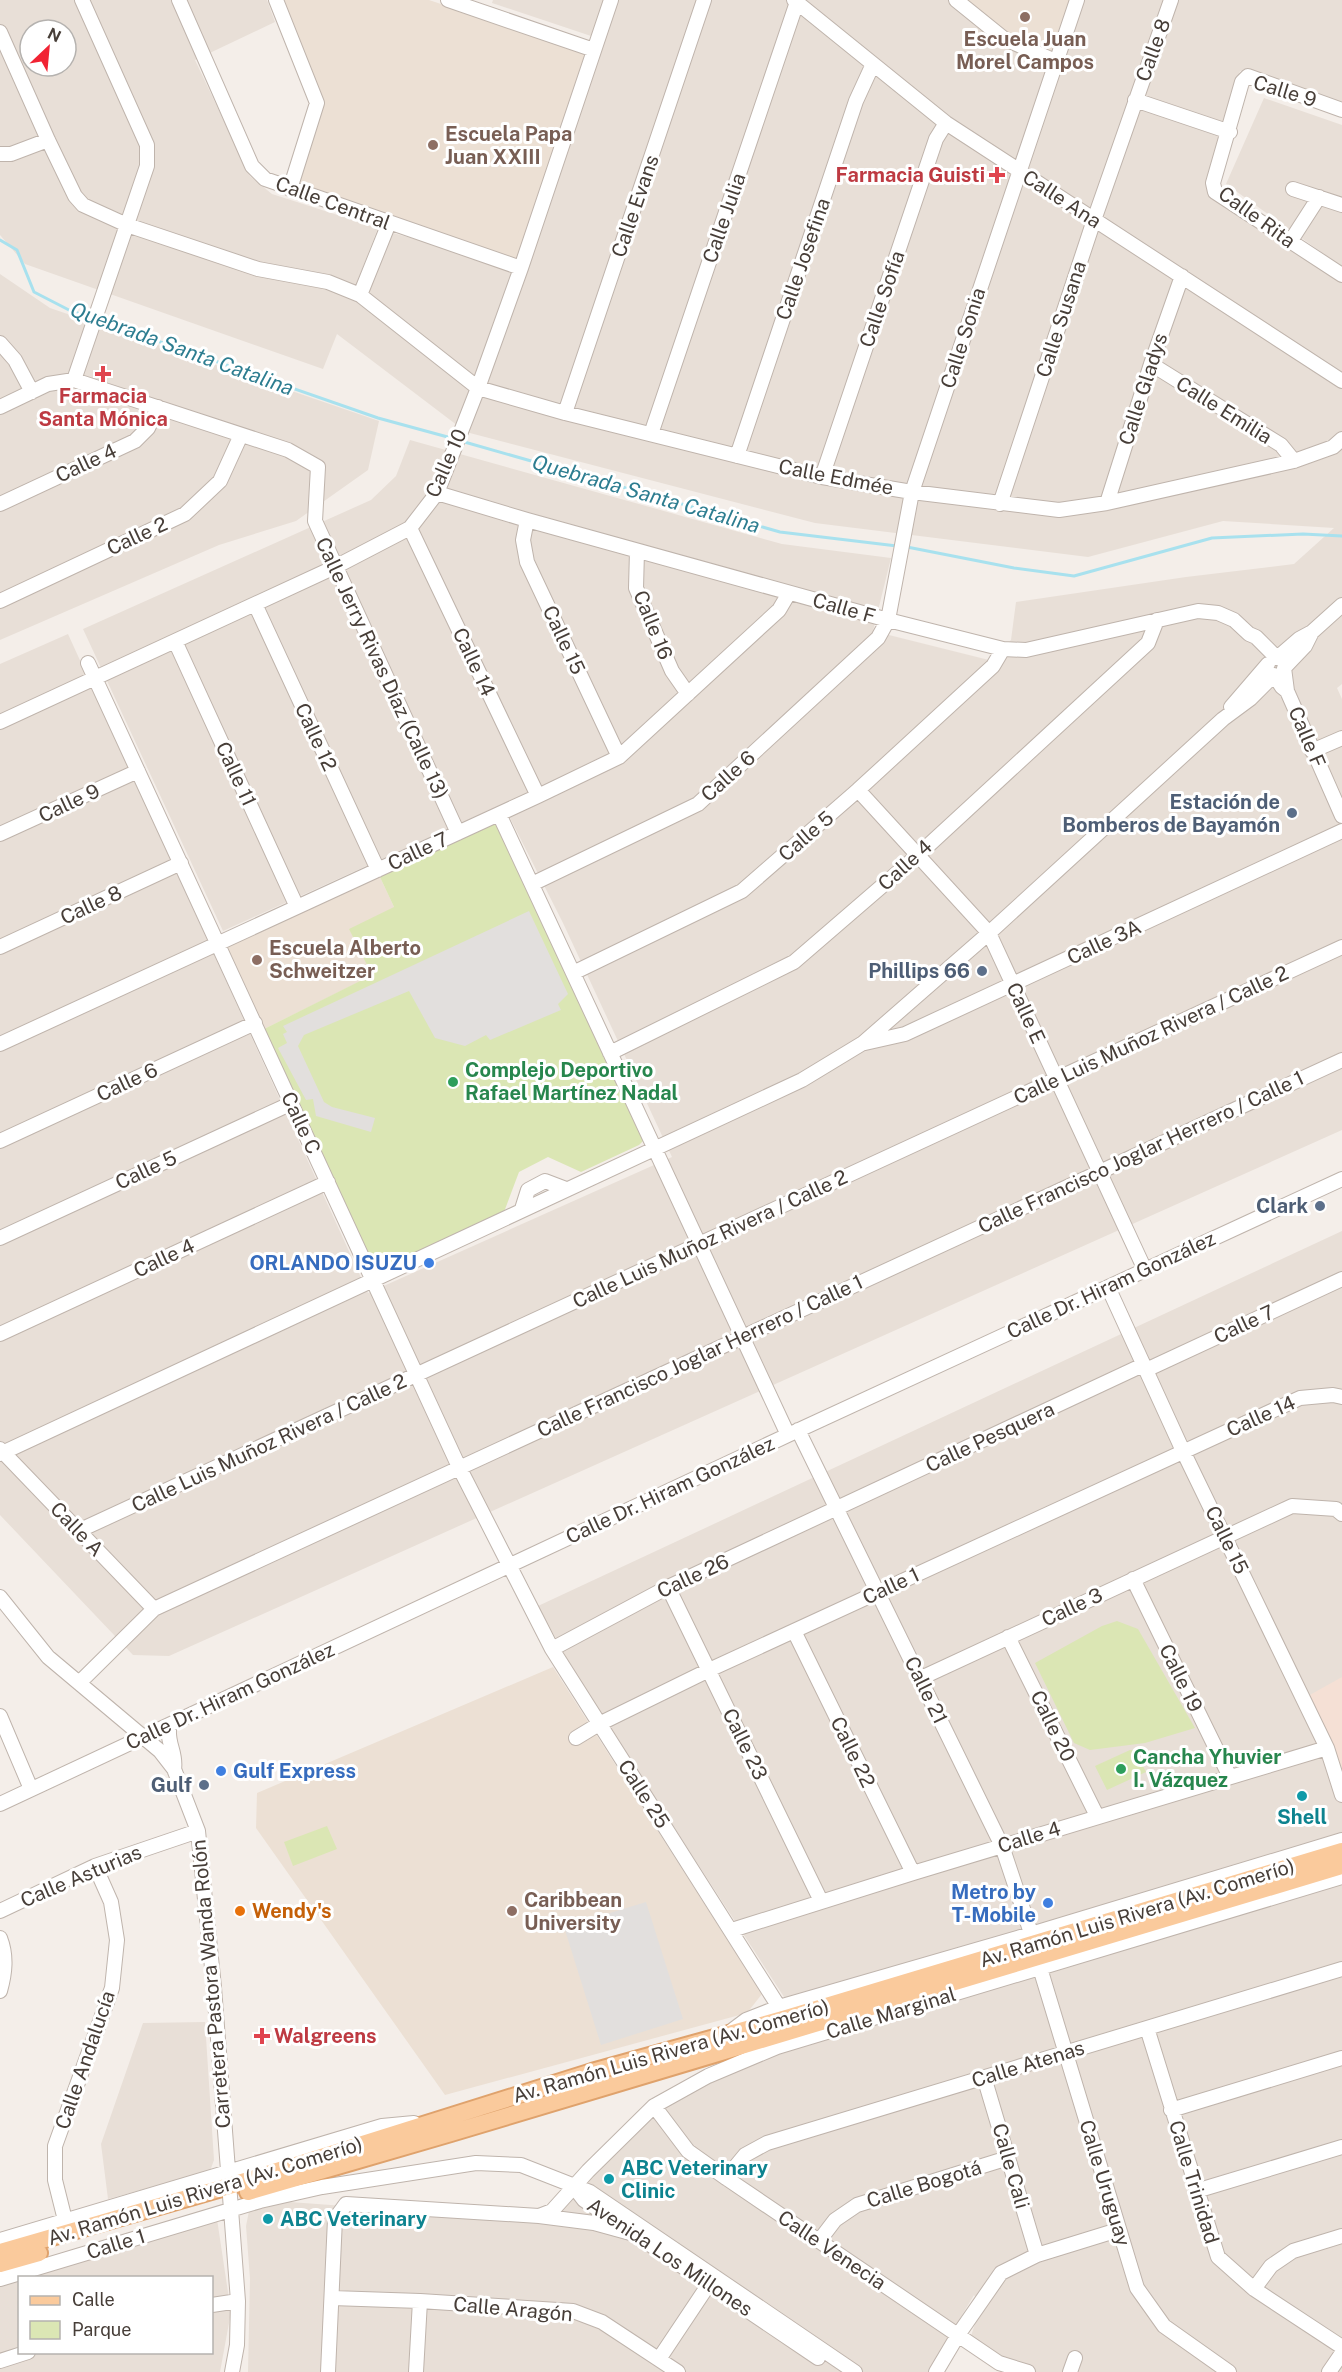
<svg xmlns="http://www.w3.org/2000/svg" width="1342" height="2372" viewBox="0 0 1342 2372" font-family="'Public Sans',sans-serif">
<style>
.residential{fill:#e8dfd7;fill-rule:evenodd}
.commercial{fill:#f5e0d5}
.education{fill:#ece0d4}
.green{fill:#dbe6b4}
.parking{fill:#e2dfdd}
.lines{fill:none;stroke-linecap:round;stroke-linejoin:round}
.stream{stroke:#a8e1ee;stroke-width:3}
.minor-casing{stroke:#bfb4ac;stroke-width:16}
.major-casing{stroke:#dfa26c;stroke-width:20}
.minor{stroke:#fff;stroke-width:14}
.major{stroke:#faca9c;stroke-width:16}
.education-dot{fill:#8d6e63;stroke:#fff;stroke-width:2}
.health-dot{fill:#e0444e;stroke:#fff;stroke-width:2}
.service-dot{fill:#5c6f8a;stroke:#fff;stroke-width:2}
.leisure-dot{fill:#2e9e5b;stroke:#fff;stroke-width:2}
.shop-dot{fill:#3f7fe0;stroke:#fff;stroke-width:2}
.culture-dot{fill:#0f9aa8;stroke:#fff;stroke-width:2}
.food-dot{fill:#e8710a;stroke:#fff;stroke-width:2}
.labels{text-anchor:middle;stroke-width:6;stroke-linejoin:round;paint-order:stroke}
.education-label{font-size:20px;font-weight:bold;fill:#785e54;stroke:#fff;text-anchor:start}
.street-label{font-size:20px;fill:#473e38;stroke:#fff}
.health-label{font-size:20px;font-weight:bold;fill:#be3a42;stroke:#fff;text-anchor:end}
.service-label{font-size:20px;font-weight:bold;fill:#4e5e75;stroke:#fff;text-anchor:end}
.leisure-label{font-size:20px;font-weight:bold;fill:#27864d;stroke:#fff;text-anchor:start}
.shop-label{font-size:20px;font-weight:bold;fill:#366cbe;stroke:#fff;text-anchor:end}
.culture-label{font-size:20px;font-weight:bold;fill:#0d838f;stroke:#fff;text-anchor:start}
.food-label{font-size:20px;font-weight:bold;fill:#c56008;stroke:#fff;text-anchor:start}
.water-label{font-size:21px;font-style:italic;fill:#2d7d90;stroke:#fff}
</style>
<rect width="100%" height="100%" fill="#f4eee9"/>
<path class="residential" d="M0,0H267L275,22L195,60L250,176L272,194L378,228L357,282L370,289L393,233L527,270L603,40L492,3L493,0H1342V105L1240,71L1206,182L1218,202L1342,278V684L1337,688L1342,699V1130L169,1656L133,1655L0,1515V664L68,634L368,1293L672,1157L563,923L503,804L223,931L83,629L371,500L396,476L410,440L782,544L891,558L873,631L989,660L1011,640L1016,602L1186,577L1294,564L1334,528L1223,521L1088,557L815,523L466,432L337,334L323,369L25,264L0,235ZM30,30H66V66H30Z
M1264,98L1342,125V267L1226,184Z
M0,274L50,308L379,421L368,470L296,521L219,545L0,640Z
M1342,1231V1834L786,2000L581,1684L538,1606Z
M1342,1883V2372H1032L1005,2365L971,2336L981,2306L974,2295L928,2372H248L250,2279L246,2226L249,2211L290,2202L535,2220L643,2119L744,2061Z
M205,2022L214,2160L210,2171L108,2199L101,2144L143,2023Z
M217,2219L231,2312L220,2372H0V2284L19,2278L20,2352H212V2278L21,2277Z"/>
<path class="commercial" d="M1342,1677V1776L1308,1696Z"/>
<path class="education" d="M284,0H429L589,54L518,261L296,187L322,103Z
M963,0H1071L1053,49L1048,52L1006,35Z
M379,875L394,907L373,975L262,1030L226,946Z
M553,1667L762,1994L747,2013L445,2095L256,1828L257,1793Z"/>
<path class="green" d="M495,824L499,827L644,1140L639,1145L581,1172L548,1157L519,1172L504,1212L387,1265H379L373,1263L262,1030L372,975L349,929L394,907L379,875L487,825Z
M1117,1621L1138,1629L1195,1728L1145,1743L1090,1750L1074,1743L1035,1663L1102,1626Z
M1130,1750H1135L1146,1772L1107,1790L1095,1766Z
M327,1826L337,1849L293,1866L284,1842Z"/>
<path class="parking" d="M529,911L568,994L558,1004L561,1010L490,1040L486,1035L465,1046L435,1038L409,991L304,1035L298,1046L324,1102L332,1107L375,1118L371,1132L316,1116L313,1099L306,1100L278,1048L287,1043L283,1034L287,1032L283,1026Z
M646,1902L683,2019L601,2045L564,1927Z"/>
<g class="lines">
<path class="stream" d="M0,240L17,250L34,292L69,310L91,318
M100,321L378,418L455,439
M461,441L780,532L897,546
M907,547L1014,568L1074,576L1212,538L1303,534L1342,536"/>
<defs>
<path id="minor" d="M179,0L252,166L265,179L521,268
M276,0L317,103L290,189
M448,0L594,50
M794,0L946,123L1342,381
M956,0L1003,38L1055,61
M0,32L48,140L75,196L83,205L127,225L258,269L328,282L360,295L478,388L565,413L822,477L912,492L1059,510L1107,503L1294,461L1333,447L1342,439
M1135,100L1230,132
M1342,110L1248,76L1242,82L1213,183L1215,192L1342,275
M0,154H11L48,140
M1293,189L1342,205
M1290,242L1319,197
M360,295L389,223
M0,343L15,360L32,392
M1151,364L1281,445L1294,461
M74,380L147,166V145L82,0
M0,407L48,384L74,380L288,450L318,467L315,521L458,833
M565,413L704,0
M651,434L797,2
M737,456L856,101L873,64
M822,477L936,139L946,123
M437,493L527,520L888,620L1003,649L1026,650L1198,611L1218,613L1234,620L1249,634L1256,637L1277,658L1299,639L1312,632L1342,605
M1107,503L1151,364L1182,276
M0,504L135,441L148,428L158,407
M1000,504L1094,220L1171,0
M527,520L523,540L527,562L619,757
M410,528L538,796
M637,551L636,588L672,671L688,694
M0,601L185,514L220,481L241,435
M255,604L378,870
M1312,632L1305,646L1284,668L1287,691L1342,816
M175,641L297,907
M88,663L459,1467L552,1649L779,2007L783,2019
M1231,707L1268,664
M0,722L335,567L410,528L437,493L478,388L521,268L611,0
M1312,751L1342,738
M858,790L989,933L1145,1270
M499,814L788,1435
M0,834L138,771
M532,884L698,804L878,638L888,620L912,492L1077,0
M0,947L181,863
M573,973L742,891L858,790L993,666L1003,649
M865,1043L905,1034L1342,831
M0,1044L538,796L619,757L779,610L789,593
M610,1053L794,962L918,855L1148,643L1157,620
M0,1141L255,1023
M522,1209L528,1190L545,1181L566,1189
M0,1238L292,1103
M1108,1287L1183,1451L1327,1748L1342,1795
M0,1334L328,1182
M1146,1370L1342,1279
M798,1430L1002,1846L1035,1945L1040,1968L1137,2288L1164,2326L1229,2372
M0,1449L154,1609
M0,1454L802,1080L863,1043L989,933L1223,719L1250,699L1274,675L1282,687L1287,691
M78,1531L1342,947
M1133,1579L1230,1777
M668,1587L821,1901
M0,1597L48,1657L160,1751L174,1769L198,1831L214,1987L238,2301L237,2345L232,2372
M794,1631L913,1873
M1008,1637L1097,1816
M552,1649L668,1587L1143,1365
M921,1678L1292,1506L1336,1509L1342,1514
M79,1683L154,1609L1342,1060
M0,1716L31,1789
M170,1725C165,1740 177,1753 174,1769
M576,1738L599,1724L709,1670L1300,1398L1333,1395L1342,1397
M0,1804L788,1435L1342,1179
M0,1911L95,1866L198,1831
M732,1930L913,1873L1327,1748
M0,1938C7,1956 5,1973 0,1991
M1147,2028L1218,2257L1254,2289L1342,2347
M730,2032L746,2020L779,2007L1031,1934L1342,1840
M984,2077L1037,2255
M654,2106L688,2151L726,2178L999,2363L1028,2372
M1171,2110L1342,2058
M726,2178L745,2155L767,2143L1342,1969
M574,2187L584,2200L818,2358
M1196,2191L1342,2147
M539,2216L552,2211L588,2171L654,2106L708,2076L777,2047L1342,1877
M65,2220L55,2180V2146L112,1988L117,1940L111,1902L95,1866
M0,2240L382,2126L414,2123
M819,2241L835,2220L857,2205L1008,2158
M0,2279L260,2201L322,2187L476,2163L521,2165L590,2192L855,2372
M1254,2289L1271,2266L1293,2251L1342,2236
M332,2298L420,2301L573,2311L602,2322L678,2372
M212,2305L238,2301
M659,2359L713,2278
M0,2361L28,2352
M328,2372L335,2219L346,2204L539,2216L594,2223L634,2234
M416,2372L420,2301
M936,2372L958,2335L1001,2273L1037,2255L1118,2230
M1070,2372L1075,2358
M1329,2372L1342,2353"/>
<path id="major" d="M248,2192L451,2133L1342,1866
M0,2252L229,2186L592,2072L783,2019L1342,1851
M0,2264L39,2253"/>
</defs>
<use href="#minor" class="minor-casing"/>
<use href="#major" class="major-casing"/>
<use href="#minor" class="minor"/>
<use href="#major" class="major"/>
</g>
<g class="education-dot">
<circle cx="1025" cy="17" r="6"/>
<circle cx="433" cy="145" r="6"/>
<circle cx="257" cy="960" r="6"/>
<circle cx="512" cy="1911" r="6"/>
</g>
<g class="health-dot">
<path d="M994 166h6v6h6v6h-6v6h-6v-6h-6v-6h6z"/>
<path d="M100 365h6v6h6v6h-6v6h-6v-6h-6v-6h6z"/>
<path d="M259 2027h6v6h6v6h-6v6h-6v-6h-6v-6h6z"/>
</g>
<g class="service-dot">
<circle cx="1292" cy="813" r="6"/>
<circle cx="982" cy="971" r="6"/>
<circle cx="1320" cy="1206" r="6"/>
<circle cx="204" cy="1785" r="6"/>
</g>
<g class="leisure-dot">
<circle cx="453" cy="1082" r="6"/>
<circle cx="1121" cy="1769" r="6"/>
</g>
<g class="shop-dot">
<circle cx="429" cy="1263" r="6"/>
<circle cx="221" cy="1771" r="6"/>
<circle cx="1048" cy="1903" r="6"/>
</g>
<g class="culture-dot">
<circle cx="1302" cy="1796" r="6"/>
<circle cx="609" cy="2179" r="6"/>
<circle cx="268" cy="2219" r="6"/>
</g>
<circle class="food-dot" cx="240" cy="1911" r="6"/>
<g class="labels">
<g class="education-label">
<text x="1025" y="46" text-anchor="middle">Escuela Juan<tspan x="1025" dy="23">Morel Campos</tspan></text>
<text x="445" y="141">Escuela Papa<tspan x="445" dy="23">Juan XXIII</tspan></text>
<text x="269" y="955">Escuela Alberto<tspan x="269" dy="23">Schweitzer</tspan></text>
<text x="524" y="1907">Caribbean<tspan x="524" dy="23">University</tspan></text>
</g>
<g class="street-label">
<text transform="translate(1153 50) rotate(-70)" y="7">Calle 8</text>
<text transform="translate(1285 91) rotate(17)" y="7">Calle 9</text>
<text transform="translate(1062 199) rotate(33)" y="7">Calle Ana</text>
<text transform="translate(333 203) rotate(20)" y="7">Calle Central</text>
<text transform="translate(635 206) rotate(-71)" y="7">Calle Evans</text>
<text transform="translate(1257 217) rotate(36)" y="7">Calle Rita</text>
<text transform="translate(724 218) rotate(-71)" y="7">Calle Julia</text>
<text transform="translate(803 259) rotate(-71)" y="7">Calle Josefina</text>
<text transform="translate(882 299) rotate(-71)" y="7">Calle Sofía</text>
<text transform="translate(1061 319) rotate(-72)" y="7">Calle Susana</text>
<text transform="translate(963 338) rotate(-72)" y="7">Calle Sonia</text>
<text transform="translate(1143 389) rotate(-72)" y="7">Calle Gladys</text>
<text transform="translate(1224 410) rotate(32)" y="7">Calle Emilia</text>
<text transform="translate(86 463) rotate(-25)" y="7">Calle 4</text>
<text transform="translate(446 463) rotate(-66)" y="7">Calle 10</text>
<text transform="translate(836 477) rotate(11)" y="7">Calle Edmée</text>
<text transform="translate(137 536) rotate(-25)" y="7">Calle 2</text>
<text transform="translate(844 608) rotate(16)" y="7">Calle F</text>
<text transform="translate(653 625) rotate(68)" y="7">Calle 16</text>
<text transform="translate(564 640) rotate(65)" y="7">Calle 15</text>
<text transform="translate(474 662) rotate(65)" y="7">Calle 14</text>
<text transform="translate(382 668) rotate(65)" y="7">Calle Jerry Rivas Díaz (Calle 13)</text>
<text transform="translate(316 737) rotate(65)" y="7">Calle 12</text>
<text transform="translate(1307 737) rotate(67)" y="7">Calle F</text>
<text transform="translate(236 774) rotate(65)" y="7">Calle 11</text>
<text transform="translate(728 776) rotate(-42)" y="7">Calle 6</text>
<text transform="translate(69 803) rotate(-25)" y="7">Calle 9</text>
<text transform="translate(806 836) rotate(-41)" y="7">Calle 5</text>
<text transform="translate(418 851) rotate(-25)" y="7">Calle 7</text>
<text transform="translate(905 865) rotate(-42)" y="7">Calle 4</text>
<text transform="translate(91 905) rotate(-25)" y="7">Calle 8</text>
<text transform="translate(1104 942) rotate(-25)" y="7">Calle 3A</text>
<text transform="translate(1026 1013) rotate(65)" y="7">Calle E</text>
<text transform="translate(1151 1035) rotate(-25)" y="7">Calle Luis Muñoz Rivera / Calle 2</text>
<text transform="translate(127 1082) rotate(-25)" y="7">Calle 6</text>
<text transform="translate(301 1123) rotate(65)" y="7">Calle C</text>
<text transform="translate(1141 1152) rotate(-25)" y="7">Calle Francisco Joglar Herrero / Calle 1</text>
<text transform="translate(146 1170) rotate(-25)" y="7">Calle 5</text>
<text transform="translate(710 1239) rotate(-25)" y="7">Calle Luis Muñoz Rivera / Calle 2</text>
<text transform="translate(164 1258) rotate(-25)" y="7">Calle 4</text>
<text transform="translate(1111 1285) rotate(-25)" y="7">Calle Dr. Hiram González</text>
<text transform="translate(1244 1324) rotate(-25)" y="7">Calle 7</text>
<text transform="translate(700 1356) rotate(-25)" y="7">Calle Francisco Joglar Herrero / Calle 1</text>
<text transform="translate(1261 1416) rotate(-24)" y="7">Calle 14</text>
<text transform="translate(990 1437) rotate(-25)" y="7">Calle Pesquera</text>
<text transform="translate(269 1443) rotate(-25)" y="7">Calle Luis Muñoz Rivera / Calle 2</text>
<text transform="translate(670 1490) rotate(-25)" y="7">Calle Dr. Hiram González</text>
<text transform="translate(77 1529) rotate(46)" y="7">Calle A</text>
<text transform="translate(1227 1540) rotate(64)" y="7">Calle 15</text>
<text transform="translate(693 1576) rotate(-25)" y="7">Calle 26</text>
<text transform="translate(891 1586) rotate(-25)" y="7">Calle 1</text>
<text transform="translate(1072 1607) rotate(-25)" y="7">Calle 3</text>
<text transform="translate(1181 1678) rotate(64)" y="7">Calle 19</text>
<text transform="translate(926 1690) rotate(64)" y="7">Calle 21</text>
<text transform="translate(230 1696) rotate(-25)" y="7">Calle Dr. Hiram González</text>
<text transform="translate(1053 1726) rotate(64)" y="7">Calle 20</text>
<text transform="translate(745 1744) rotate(64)" y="7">Calle 23</text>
<text transform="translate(853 1752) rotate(64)" y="7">Calle 22</text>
<text transform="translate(644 1794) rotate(57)" y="7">Calle 25</text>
<text transform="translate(1029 1837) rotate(-17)" y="7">Calle 4</text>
<text transform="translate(81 1876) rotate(-23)" y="7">Calle Asturias</text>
<text transform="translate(1137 1913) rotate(-17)" y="7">Av. Ramón Luis Rivera (Av. Comerío)</text>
<text transform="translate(211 1984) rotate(-95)" y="7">Carretera Pastora Wanda Rolón</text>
<text transform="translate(891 2013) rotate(-17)" y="7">Calle Marginal</text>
<text transform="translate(671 2051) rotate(-16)" y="7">Av. Ramón Luis Rivera (Av. Comerío)</text>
<text transform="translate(85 2060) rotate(-71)" y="7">Calle Andalucía</text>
<text transform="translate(1028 2064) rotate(-17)" y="7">Calle Atenas</text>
<text transform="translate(1011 2166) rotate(74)" y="7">Calle Cali</text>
<text transform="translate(1194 2182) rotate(73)" y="7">Calle Trinidad</text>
<text transform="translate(1105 2183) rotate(73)" y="7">Calle Uruguay</text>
<text transform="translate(924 2184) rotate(-17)" y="7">Calle Bogotá</text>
<text transform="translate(205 2191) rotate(-17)" y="7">Av. Ramón Luis Rivera (Av. Comerío)</text>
<text transform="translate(116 2244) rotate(-17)" y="7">Calle 1</text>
<text transform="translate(832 2250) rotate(34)" y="7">Calle Venecia</text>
<text transform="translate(670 2257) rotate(34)" y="7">Avenida Los Millones</text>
<text transform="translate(513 2309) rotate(5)" y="7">Calle Aragón</text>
</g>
<g class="health-label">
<text x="985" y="182">Farmacia Guisti</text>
<text x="103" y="403" text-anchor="middle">Farmacia<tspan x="103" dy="23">Santa Mónica</tspan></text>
<text x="274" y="2043" text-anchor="start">Walgreens</text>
</g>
<g class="service-label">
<text x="1280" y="809">Estación de<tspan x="1280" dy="23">Bomberos de Bayamón</tspan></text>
<text x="970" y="978">Phillips 66</text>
<text x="1308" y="1213">Clark</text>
<text x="192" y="1792">Gulf</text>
</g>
<g class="leisure-label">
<text x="465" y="1077">Complejo Deportivo<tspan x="465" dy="23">Rafael Martínez Nadal</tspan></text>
<text x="1133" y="1764">Cancha Yhuvier<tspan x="1133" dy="23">I. Vázquez</tspan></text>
</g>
<g class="shop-label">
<text x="417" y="1270">ORLANDO ISUZU</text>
<text x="233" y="1778" text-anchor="start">Gulf Express</text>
<text x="1036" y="1899">Metro by<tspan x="1036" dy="23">T-Mobile</tspan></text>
</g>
<g class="culture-label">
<text x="1302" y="1824" text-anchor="middle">Shell</text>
<text x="621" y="2175">ABC Veterinary<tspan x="621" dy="23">Clinic</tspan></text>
<text x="280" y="2226">ABC Veterinary</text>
</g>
<g class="food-label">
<text x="252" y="1918">Wendy's</text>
</g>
<g class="water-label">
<text transform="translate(182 349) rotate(20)" y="7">Quebrada Santa Catalina</text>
<text transform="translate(646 494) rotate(16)" y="7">Quebrada Santa Catalina</text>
</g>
</g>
<rect x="18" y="2276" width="195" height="78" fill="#ffffff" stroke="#b5b2af" stroke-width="1.5"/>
<rect x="30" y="2296" width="30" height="9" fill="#faca9c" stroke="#b5b2af" stroke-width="1.5"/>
<text x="72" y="2306" font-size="18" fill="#473e38">Calle</text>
<rect x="30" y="2321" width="30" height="18" fill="#dbe6b4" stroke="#b5b2af" stroke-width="1.5"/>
<text x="72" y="2336" font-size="18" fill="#473e38">Parque</text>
<g transform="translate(48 48) rotate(26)"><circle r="28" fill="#ffffff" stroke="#b5b2af" stroke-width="1.5"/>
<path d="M0-4.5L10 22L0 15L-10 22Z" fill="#f12333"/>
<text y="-9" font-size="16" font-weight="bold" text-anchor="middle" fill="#473e38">N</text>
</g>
</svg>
